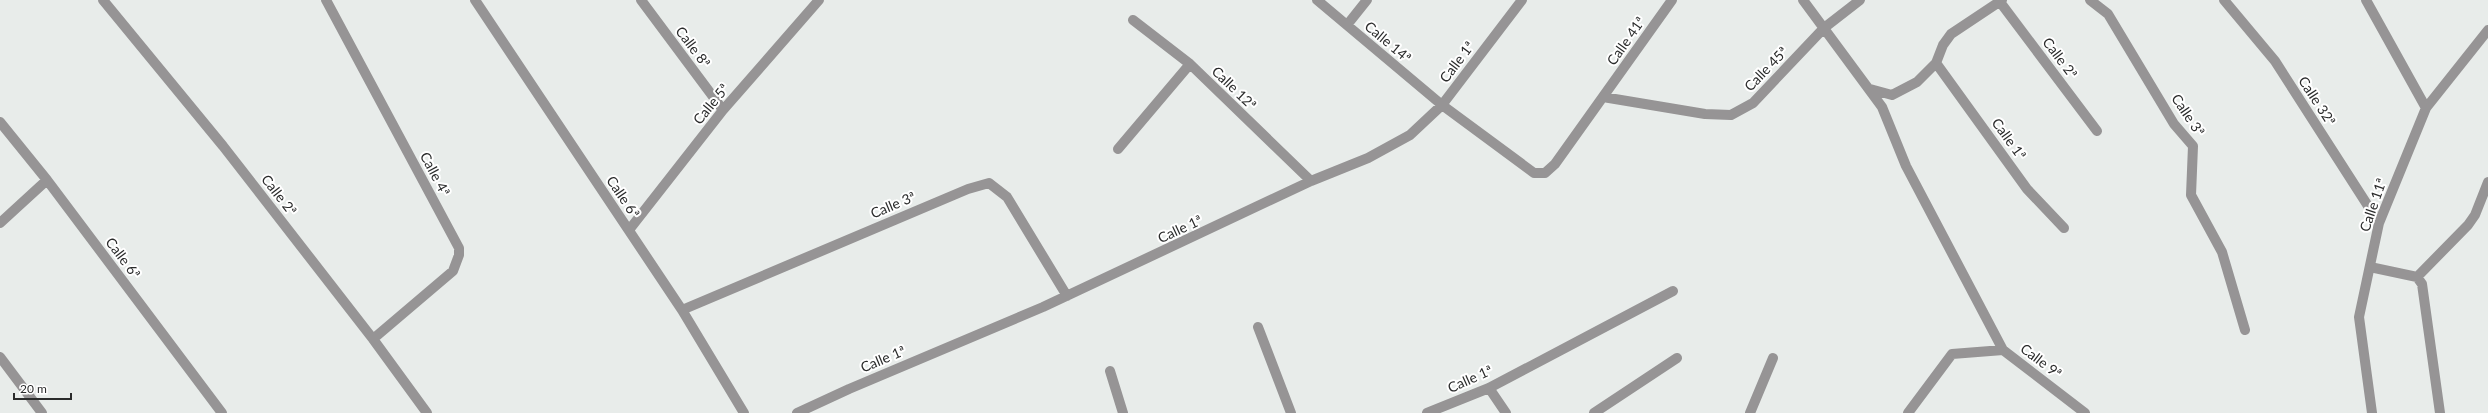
<svg xmlns="http://www.w3.org/2000/svg" width="2488" height="413" viewBox="0 0 2488 413" font-family="Lato,sans-serif">
<style>
.lines{fill:none;stroke-linecap:round;stroke-linejoin:round}
.street{stroke:#969495;stroke-width:10}
.labels{text-anchor:middle;stroke-width:4;stroke-linejoin:round;paint-order:stroke}
.street-label{font-size:14px;fill:#2a2b2b;stroke:#fff}
</style>
<rect width="100%" height="100%" fill="#e8ecea"/>
<g class="lines">
<path class="street" d="M103,0L223,146L373,339L427,413
M326,0L459,248V255L453,271L373,339
M475,0L682,310L744,413
M641,0L723,110
M1317,0L1442,105L1534,173H1545L1555,164L1672,0
M1803,0L1882,107L1906,166L2003,350
M2090,0L2108,14L2174,124L2193,146L2191,195L2222,252L2245,330
M2224,0L2275,61L2379,223
M2366,0L2426,108
M2000,2L2097,131
M1133,20L1190,64L1311,181
M1347,25L1367,0
M1936,63L2027,189L2064,228
M1870,89L1892,95L1917,82L1936,63L1943,45L1951,34L2002,0
M1603,97L1705,114L1731,115L1753,103L1824,28L1860,0
M0,122L47,180L222,413
M1118,149L1190,64
M0,223L47,180
M629,230L723,110L819,0
M2370,267L2417,277L2422,284L2440,413
M2417,277L2468,225L2475,215L2488,182
M682,310L968,189L989,183L1007,197L1067,296
M1258,327L1291,413
M0,357L42,413
M1110,371L1123,413
M1489,388L1506,413
M797,413L849,389L1043,307L1311,181L1368,158L1410,135L1442,105L1522,0
M1427,413L1489,388L1673,291
M1594,413L1677,358
M1750,413L1773,358
M1908,413L1952,354L2003,350L2085,413
M2372,413L2359,317L2379,223L2426,108L2488,30"/>
</g>
<g class="labels">
<g class="street-label">
<text transform="translate(1626 41) rotate(-55)" y="5">Calle 41ª</text>
<text transform="translate(1388 42) rotate(40)" y="5">Calle 14ª</text>
<text transform="translate(693 47) rotate(53)" y="5">Calle 8ª</text>
<text transform="translate(2060 58) rotate(53)" y="5">Calle 2ª</text>
<text transform="translate(1457 62) rotate(-53)" y="5">Calle 1ª</text>
<text transform="translate(1766 69) rotate(-46)" y="5">Calle 45ª</text>
<text transform="translate(1234 88) rotate(44)" y="5">Calle 12ª</text>
<text transform="translate(2317 101) rotate(57)" y="5">Calle 32ª</text>
<text transform="translate(711 104) rotate(-51)" y="5">Calle 5ª</text>
<text transform="translate(2188 115) rotate(56)" y="5">Calle 3ª</text>
<text transform="translate(2009 139) rotate(54)" y="5">Calle 1ª</text>
<text transform="translate(435 174) rotate(62)" y="5">Calle 4ª</text>
<text transform="translate(279 195) rotate(52)" y="5">Calle 2ª</text>
<text transform="translate(623 197) rotate(56)" y="5">Calle 6ª</text>
<text transform="translate(893 205) rotate(-23)" y="5">Calle 3ª</text>
<text transform="translate(2373 205) rotate(-71)" y="5">Calle 11ª</text>
<text transform="translate(1180 229) rotate(-25)" y="5">Calle 1ª</text>
<text transform="translate(123 258) rotate(53)" y="5">Calle 6ª</text>
<text transform="translate(883 359) rotate(-23)" y="5">Calle 1ª</text>
<text transform="translate(2041 361) rotate(37)" y="5">Calle 9ª</text>
<text transform="translate(1470 379) rotate(-24)" y="5">Calle 1ª</text>
</g>
</g>
<path d="M14 393v6h57v-6" fill="none" stroke="#2a2b2b" stroke-width="2"/>
<text x="20" y="393" font-size="12" fill="#2a2b2b" stroke="#ffffff" stroke-width="3" paint-order="stroke">20 m</text>
</svg>
